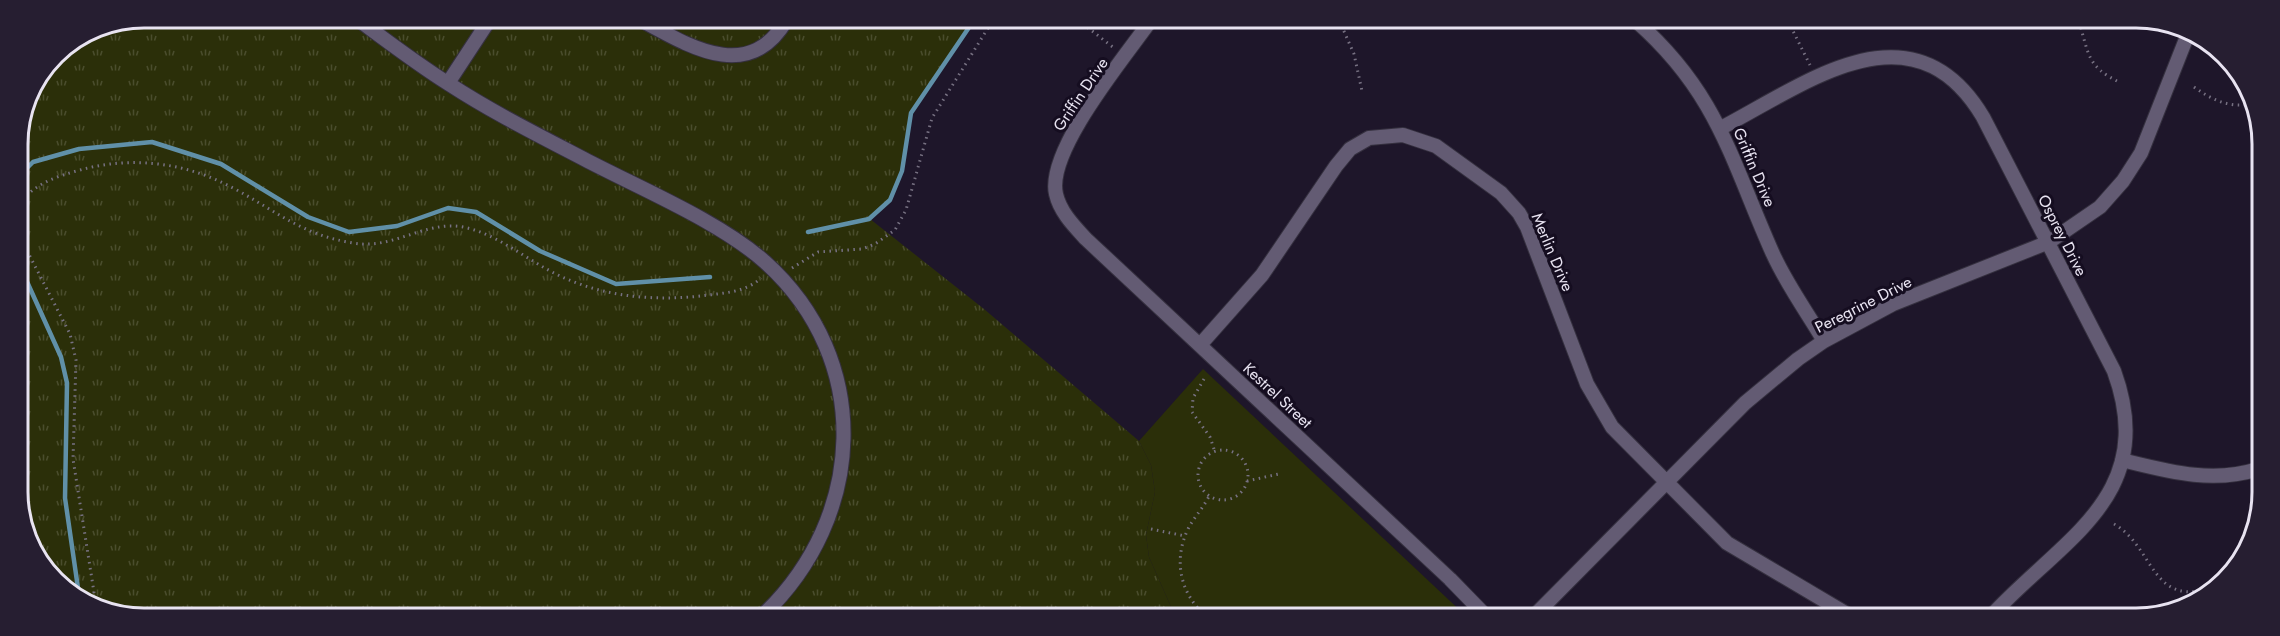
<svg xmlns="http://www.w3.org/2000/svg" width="2280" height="636" viewBox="0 0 2280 636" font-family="Jost,sans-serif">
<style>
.grass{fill:url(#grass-tufts)}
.park{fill:#2b2f09}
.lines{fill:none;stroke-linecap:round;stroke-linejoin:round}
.stream{stroke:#6090a8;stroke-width:4.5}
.street-casing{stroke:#35303f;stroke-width:16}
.path{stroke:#777182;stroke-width:3;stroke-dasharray:1.5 4.5;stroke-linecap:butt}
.street{stroke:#635b73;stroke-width:14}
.labels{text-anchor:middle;stroke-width:6;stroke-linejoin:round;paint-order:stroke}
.street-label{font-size:16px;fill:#e8e3f1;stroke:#150d20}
.rim{fill:none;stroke:#e8e3f1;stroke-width:3}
</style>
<defs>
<pattern id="grass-tufts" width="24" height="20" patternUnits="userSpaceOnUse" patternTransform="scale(1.5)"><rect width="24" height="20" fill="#2b2f09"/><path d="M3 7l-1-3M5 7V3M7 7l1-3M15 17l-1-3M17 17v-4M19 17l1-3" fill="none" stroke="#4a4d2d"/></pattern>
</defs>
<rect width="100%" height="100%" fill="#1e162a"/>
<path class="grass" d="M144,18L974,20L911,113L902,171L890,200L870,219L984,309L1139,441L1151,465L1155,492L1146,535L1149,557L1175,616L112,614L55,581L20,516L18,136L28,96L55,55L96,27Z"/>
<path class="park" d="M1203,369L1466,616H1175L1149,557L1146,535L1155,492L1151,465L1139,441Z"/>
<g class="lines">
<path class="stream" d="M18,177L33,162L79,149L152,142L221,164L308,217L349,232L397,226L448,208L476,212L540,251L616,284L710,277
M808,232L869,219L890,200L902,171L911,113L974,20
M19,264L61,357L67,383L65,498L79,595"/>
<defs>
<path id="street" d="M356,18C387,41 417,64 449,84C492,112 538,135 584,159C639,188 719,221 765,262C874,360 866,517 763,615
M639,19C689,46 749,85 787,19
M1151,20C1125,57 1046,151 1056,194C1060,212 1074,226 1086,239L1450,579L1486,616
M1636,21C1718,93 1731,160 1773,254C1787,285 1807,312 1824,341
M448,83L490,19
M1721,128C1807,83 1913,0 1983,117L2114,371C2160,497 2061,539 1990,617
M1200,345L1262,275L1336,166L1350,149L1369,138L1403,135L1436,146L1501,193L1519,213L1527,227L1587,384L1612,427L1727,543L1852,617
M2122,460C2167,471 2212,484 2258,469
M1533,617L1745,403L1798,359L1824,341L1893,304L2049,242L2100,207L2123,181L2141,153L2188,34"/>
</defs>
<use href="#street" class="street-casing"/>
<path class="path" d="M1078,20L1114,48
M1339,20L1354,54L1362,91
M1788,21L1810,65
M2079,22C2089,53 2086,66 2119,82
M2194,87C2212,100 2229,108 2251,104
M19,205C33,184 55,177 80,170C130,156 183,162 229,186C267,205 295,230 338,240C347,242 360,245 369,244C401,243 430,221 463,227C498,234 528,261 560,276C605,297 653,301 701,296C722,293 745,293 761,278
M19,222L21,239L70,334L76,360L73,459L96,605
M792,268L818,252L862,249L875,244L895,230L906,210L932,118L993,20
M1204,379L1193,398L1192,412L1210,437L1215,452
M1198 475a25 25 0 1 1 50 0a25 25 0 1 1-50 0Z
M1247,481L1279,474
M2114,524C2156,548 2150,611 2217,586
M1151,529L1185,536
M1206,616C1179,593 1173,558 1189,527C1195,516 1204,507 1209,496"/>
<use href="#street" class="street"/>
</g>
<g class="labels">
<g class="street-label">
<text transform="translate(1080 94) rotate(-56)" y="6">Griffin Drive</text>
<text transform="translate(1755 167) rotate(67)" y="6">Griffin Drive</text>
<text transform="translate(2063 235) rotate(63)" y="6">Osprey Drive</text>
<text transform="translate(1553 252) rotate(67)" y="6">Merlin Drive</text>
<text transform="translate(1863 304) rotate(-27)" y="6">Peregrine Drive</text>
<text transform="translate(1278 395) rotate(43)" y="6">Kestrel Street</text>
</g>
</g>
<path d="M0 0H2280V636H0ZM144 28H2136A116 116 0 0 1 2252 144V492A116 116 0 0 1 2136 608H144A116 116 0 0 1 28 492V144A116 116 0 0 1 144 28Z" fill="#261e31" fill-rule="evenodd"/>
<path class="rim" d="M144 28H2136A116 116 0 0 1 2252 144V492A116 116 0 0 1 2136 608H144A116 116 0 0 1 28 492V144A116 116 0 0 1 144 28Z"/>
</svg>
